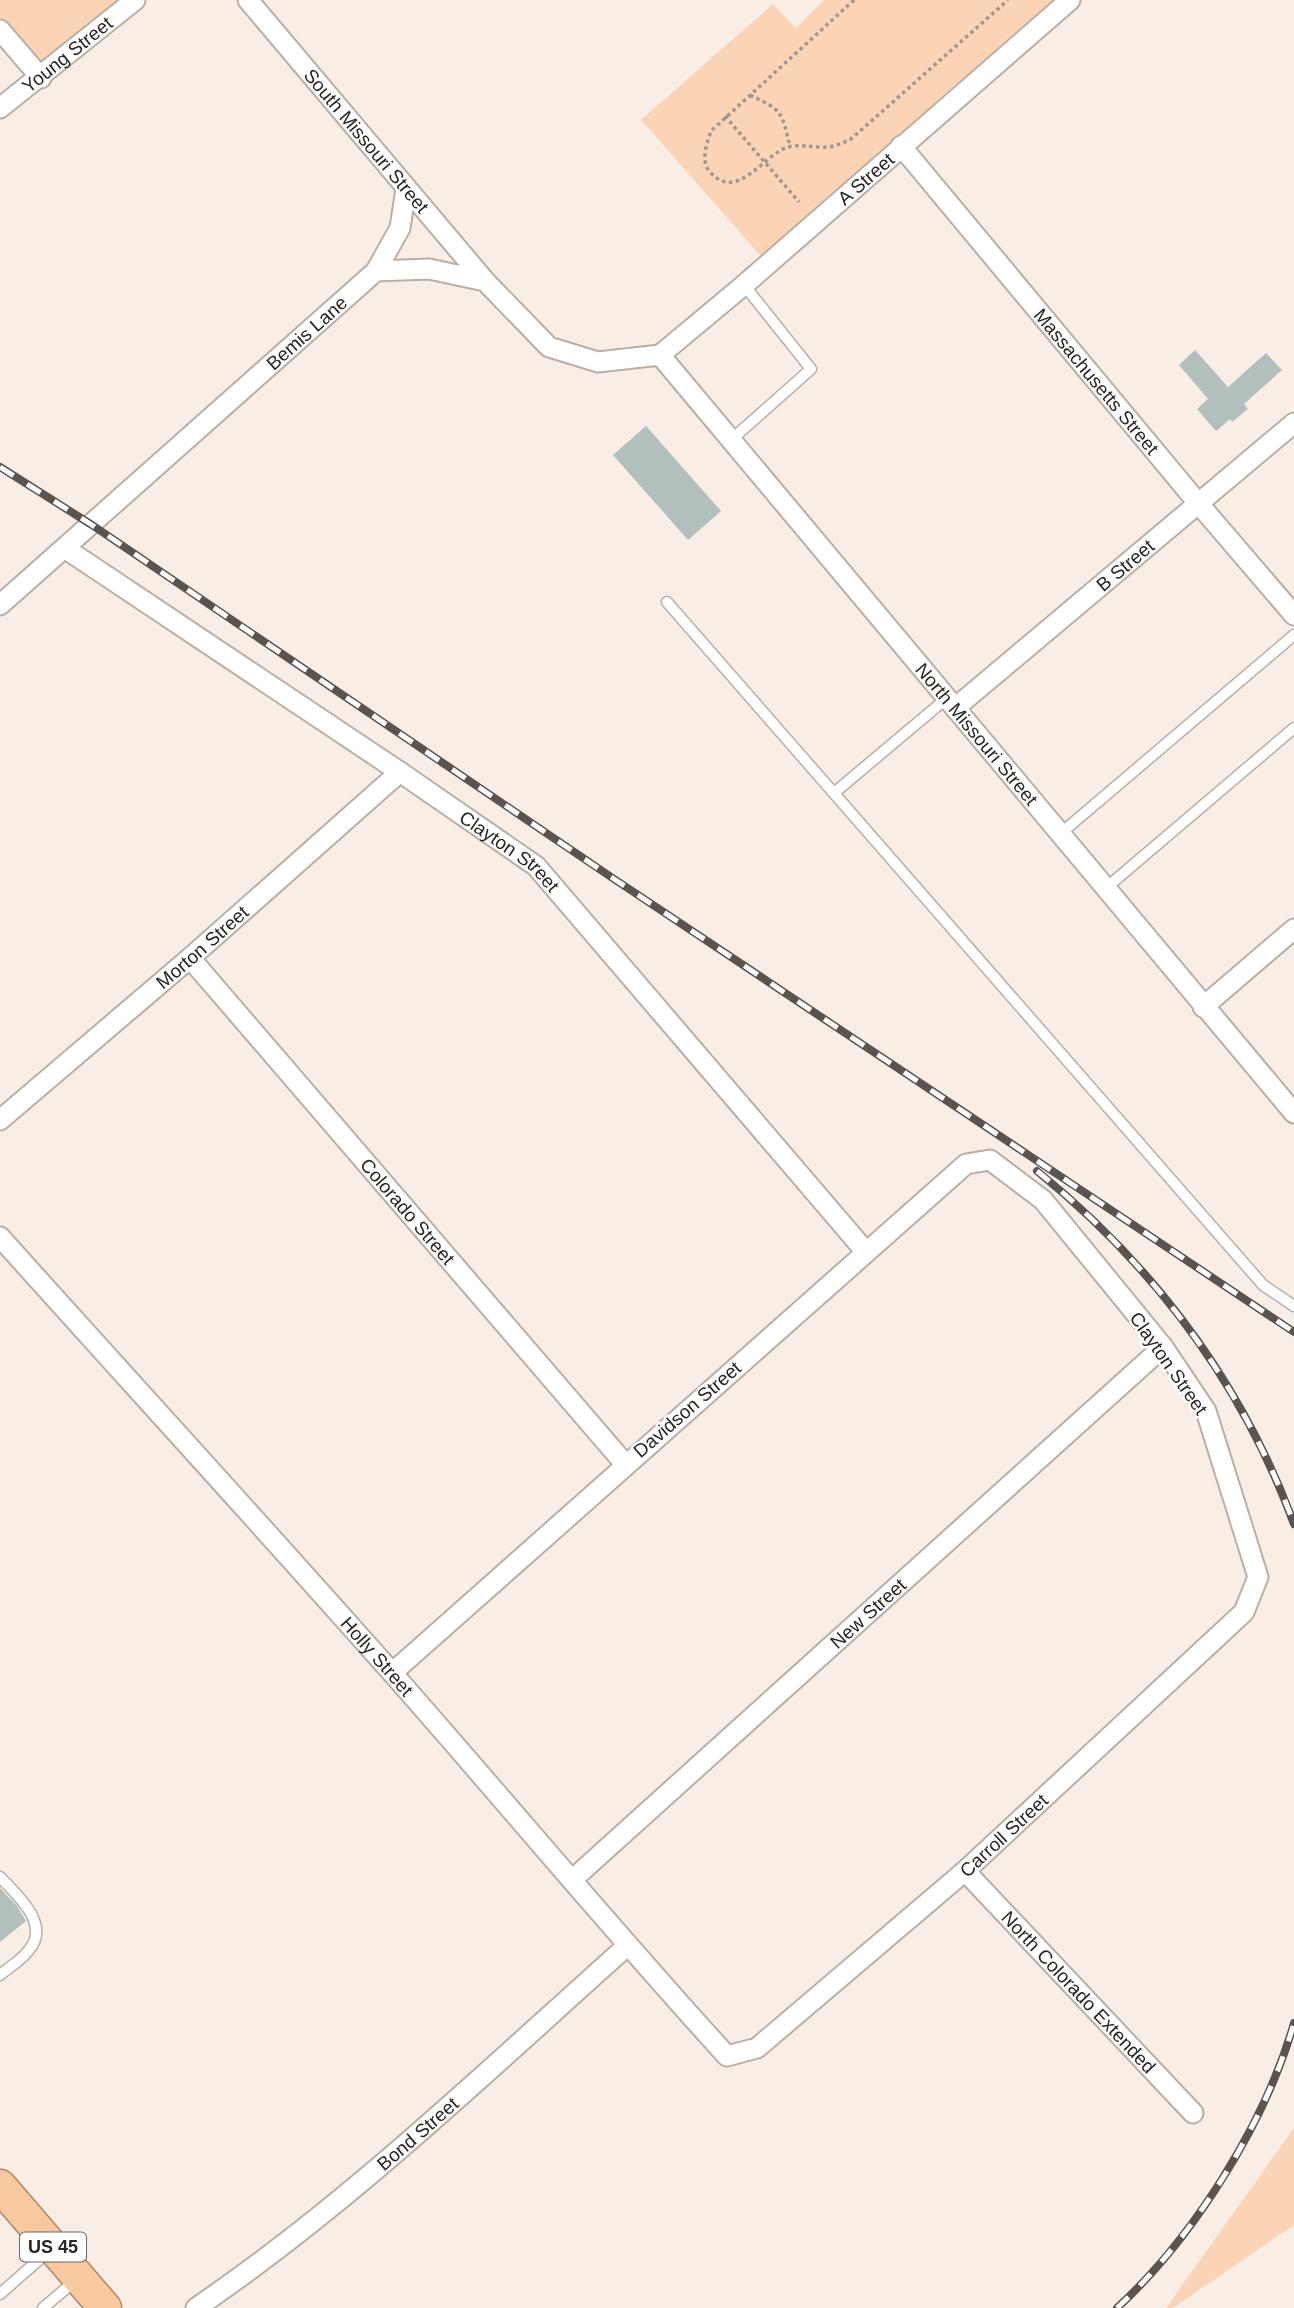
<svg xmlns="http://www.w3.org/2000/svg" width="1294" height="2308" viewBox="0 0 1294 2308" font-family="Helvetica,sans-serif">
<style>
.green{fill:#fad4b4}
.building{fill:#b1bfbd}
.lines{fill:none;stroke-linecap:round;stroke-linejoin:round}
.service-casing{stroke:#b8afa7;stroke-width:13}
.minor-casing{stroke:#b8afa7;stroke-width:23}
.trunk-casing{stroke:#af8663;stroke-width:35}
.path{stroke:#9f9791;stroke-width:3.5;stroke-dasharray:3.5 3.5;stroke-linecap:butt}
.service{stroke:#fff;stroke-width:10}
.minor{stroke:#fff;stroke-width:19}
.trunk{stroke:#f8c89e;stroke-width:32}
.rail-casing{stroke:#595450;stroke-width:8}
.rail{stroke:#fff;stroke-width:5;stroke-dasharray:16;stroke-linecap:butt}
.labels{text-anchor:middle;stroke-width:5;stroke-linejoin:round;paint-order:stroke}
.shield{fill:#fff;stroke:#696664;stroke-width:2}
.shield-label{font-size:18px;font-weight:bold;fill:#292522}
.street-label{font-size:19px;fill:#292522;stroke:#fff}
</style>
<rect width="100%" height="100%" fill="#f8eee6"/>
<path class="green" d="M0,0H134L41,78L0,30Z
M824,0H1070L768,264L641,120L773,4L796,28Z
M1294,2128V2225L1173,2308H1166Z"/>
<path class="building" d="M1195,350L1228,387L1266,353L1282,370L1244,404L1248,409L1232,422L1230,419L1216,431L1197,409L1208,399L1179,365Z
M646,426L721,511L688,540L613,455Z
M0,1888L17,1906L26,1921L0,1942Z"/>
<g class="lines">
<defs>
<path id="service" d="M731,440L811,369L744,285
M667,602L1263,1285L1294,1306
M834,793L947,698
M1060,834L1294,635
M1106,888L1294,728
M0,1877C17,1895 51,1924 29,1950C22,1960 9,1967 0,1975
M0,2294L50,2250
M43,2308L76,2280"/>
<g id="minor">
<path id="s1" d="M248,0L485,281"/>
<path d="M0,30L41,78"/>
<path id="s2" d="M0,108L135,0"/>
<path id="s3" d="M901,146L1198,503L1294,615"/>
<path d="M376,271L400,228L406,189"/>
<path id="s4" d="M660,355L1294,1113"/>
<path id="s5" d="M660,355L744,285L1070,0"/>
<path id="s6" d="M66,549L400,772L536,866L866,1252"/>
<path id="s7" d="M0,605L376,271L429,269L485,281L549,347L598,362L660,355"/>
<path id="s8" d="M955,708L1294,423"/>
<path id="s9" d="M190,958L625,1464"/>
<path d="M1203,1007L1294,929"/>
<path id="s10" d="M0,1120L190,958L400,772"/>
<path id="s11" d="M0,1237C131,1383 264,1528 394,1675C505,1801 613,1931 727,2056L757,2048L965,1871L1244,1612L1258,1577L1206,1411L1163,1347L1043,1200L990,1160L966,1164L392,1673"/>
<path id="s12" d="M965,1871L1193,2113"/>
<path id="s13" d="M573,1879L1163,1347"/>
<path id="s14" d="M196,2308C350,2203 488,2070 627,1946"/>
</g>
<path id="trunk" d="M0,2186L105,2308"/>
</defs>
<use href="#service" class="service-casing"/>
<use href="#minor" class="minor-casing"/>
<use href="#trunk" class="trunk-casing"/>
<path class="path" d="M854,0L711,131C707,143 700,161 710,172C737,203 764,154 788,147C799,144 809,147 820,147C832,148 841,144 851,139L1008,0
M750,95C784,111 781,112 790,146
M725,116L799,202"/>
<use href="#service" class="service"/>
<use href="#minor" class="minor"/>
<use href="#trunk" class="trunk"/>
<defs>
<path id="rail" d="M0,467L92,525L614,879L1294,1332
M1037,1171C1153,1265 1242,1383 1294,1524
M1117,2308C1194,2237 1265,2124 1294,2023"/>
</defs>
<use href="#rail" class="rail-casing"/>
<use href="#rail" class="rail"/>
</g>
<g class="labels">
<rect class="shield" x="20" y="2232.5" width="66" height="29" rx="5"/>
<g class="shield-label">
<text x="53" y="2253">US 45</text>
</g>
<g class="street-label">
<text dy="7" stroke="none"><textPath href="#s2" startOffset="86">Young Street</textPath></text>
<text dy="7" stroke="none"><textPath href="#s1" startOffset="184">South Missouri Street</textPath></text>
<text dy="7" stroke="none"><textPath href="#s5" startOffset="271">A Street</textPath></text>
<text dy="7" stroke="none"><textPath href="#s7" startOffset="410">Bemis Lane</textPath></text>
<text dy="7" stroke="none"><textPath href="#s3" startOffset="306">Massachusetts Street</textPath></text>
<text dy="7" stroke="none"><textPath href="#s8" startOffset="222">B Street</textPath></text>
<text dy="7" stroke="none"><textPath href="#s4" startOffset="494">North Missouri Street</textPath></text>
<text dy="7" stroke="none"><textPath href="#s6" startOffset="537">Clayton Street</textPath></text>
<text dy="7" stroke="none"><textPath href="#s10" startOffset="266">Morton Street</textPath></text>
<text dy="7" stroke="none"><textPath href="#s9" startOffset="334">Colorado Street</textPath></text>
<text transform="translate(1169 1363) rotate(55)" y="7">Clayton Street</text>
<text transform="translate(687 1409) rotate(-41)" y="7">Davidson Street</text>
<text dy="7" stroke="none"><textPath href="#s13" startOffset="397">New Street</textPath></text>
<text dy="7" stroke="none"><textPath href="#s11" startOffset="564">Holly Street</textPath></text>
<text dy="7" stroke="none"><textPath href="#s11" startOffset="1452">Carroll Street</textPath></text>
<text dy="7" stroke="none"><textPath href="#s12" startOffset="166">North Colorado Extended</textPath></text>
<text dy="7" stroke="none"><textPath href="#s14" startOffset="282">Bond Street</textPath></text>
</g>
</g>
</svg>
